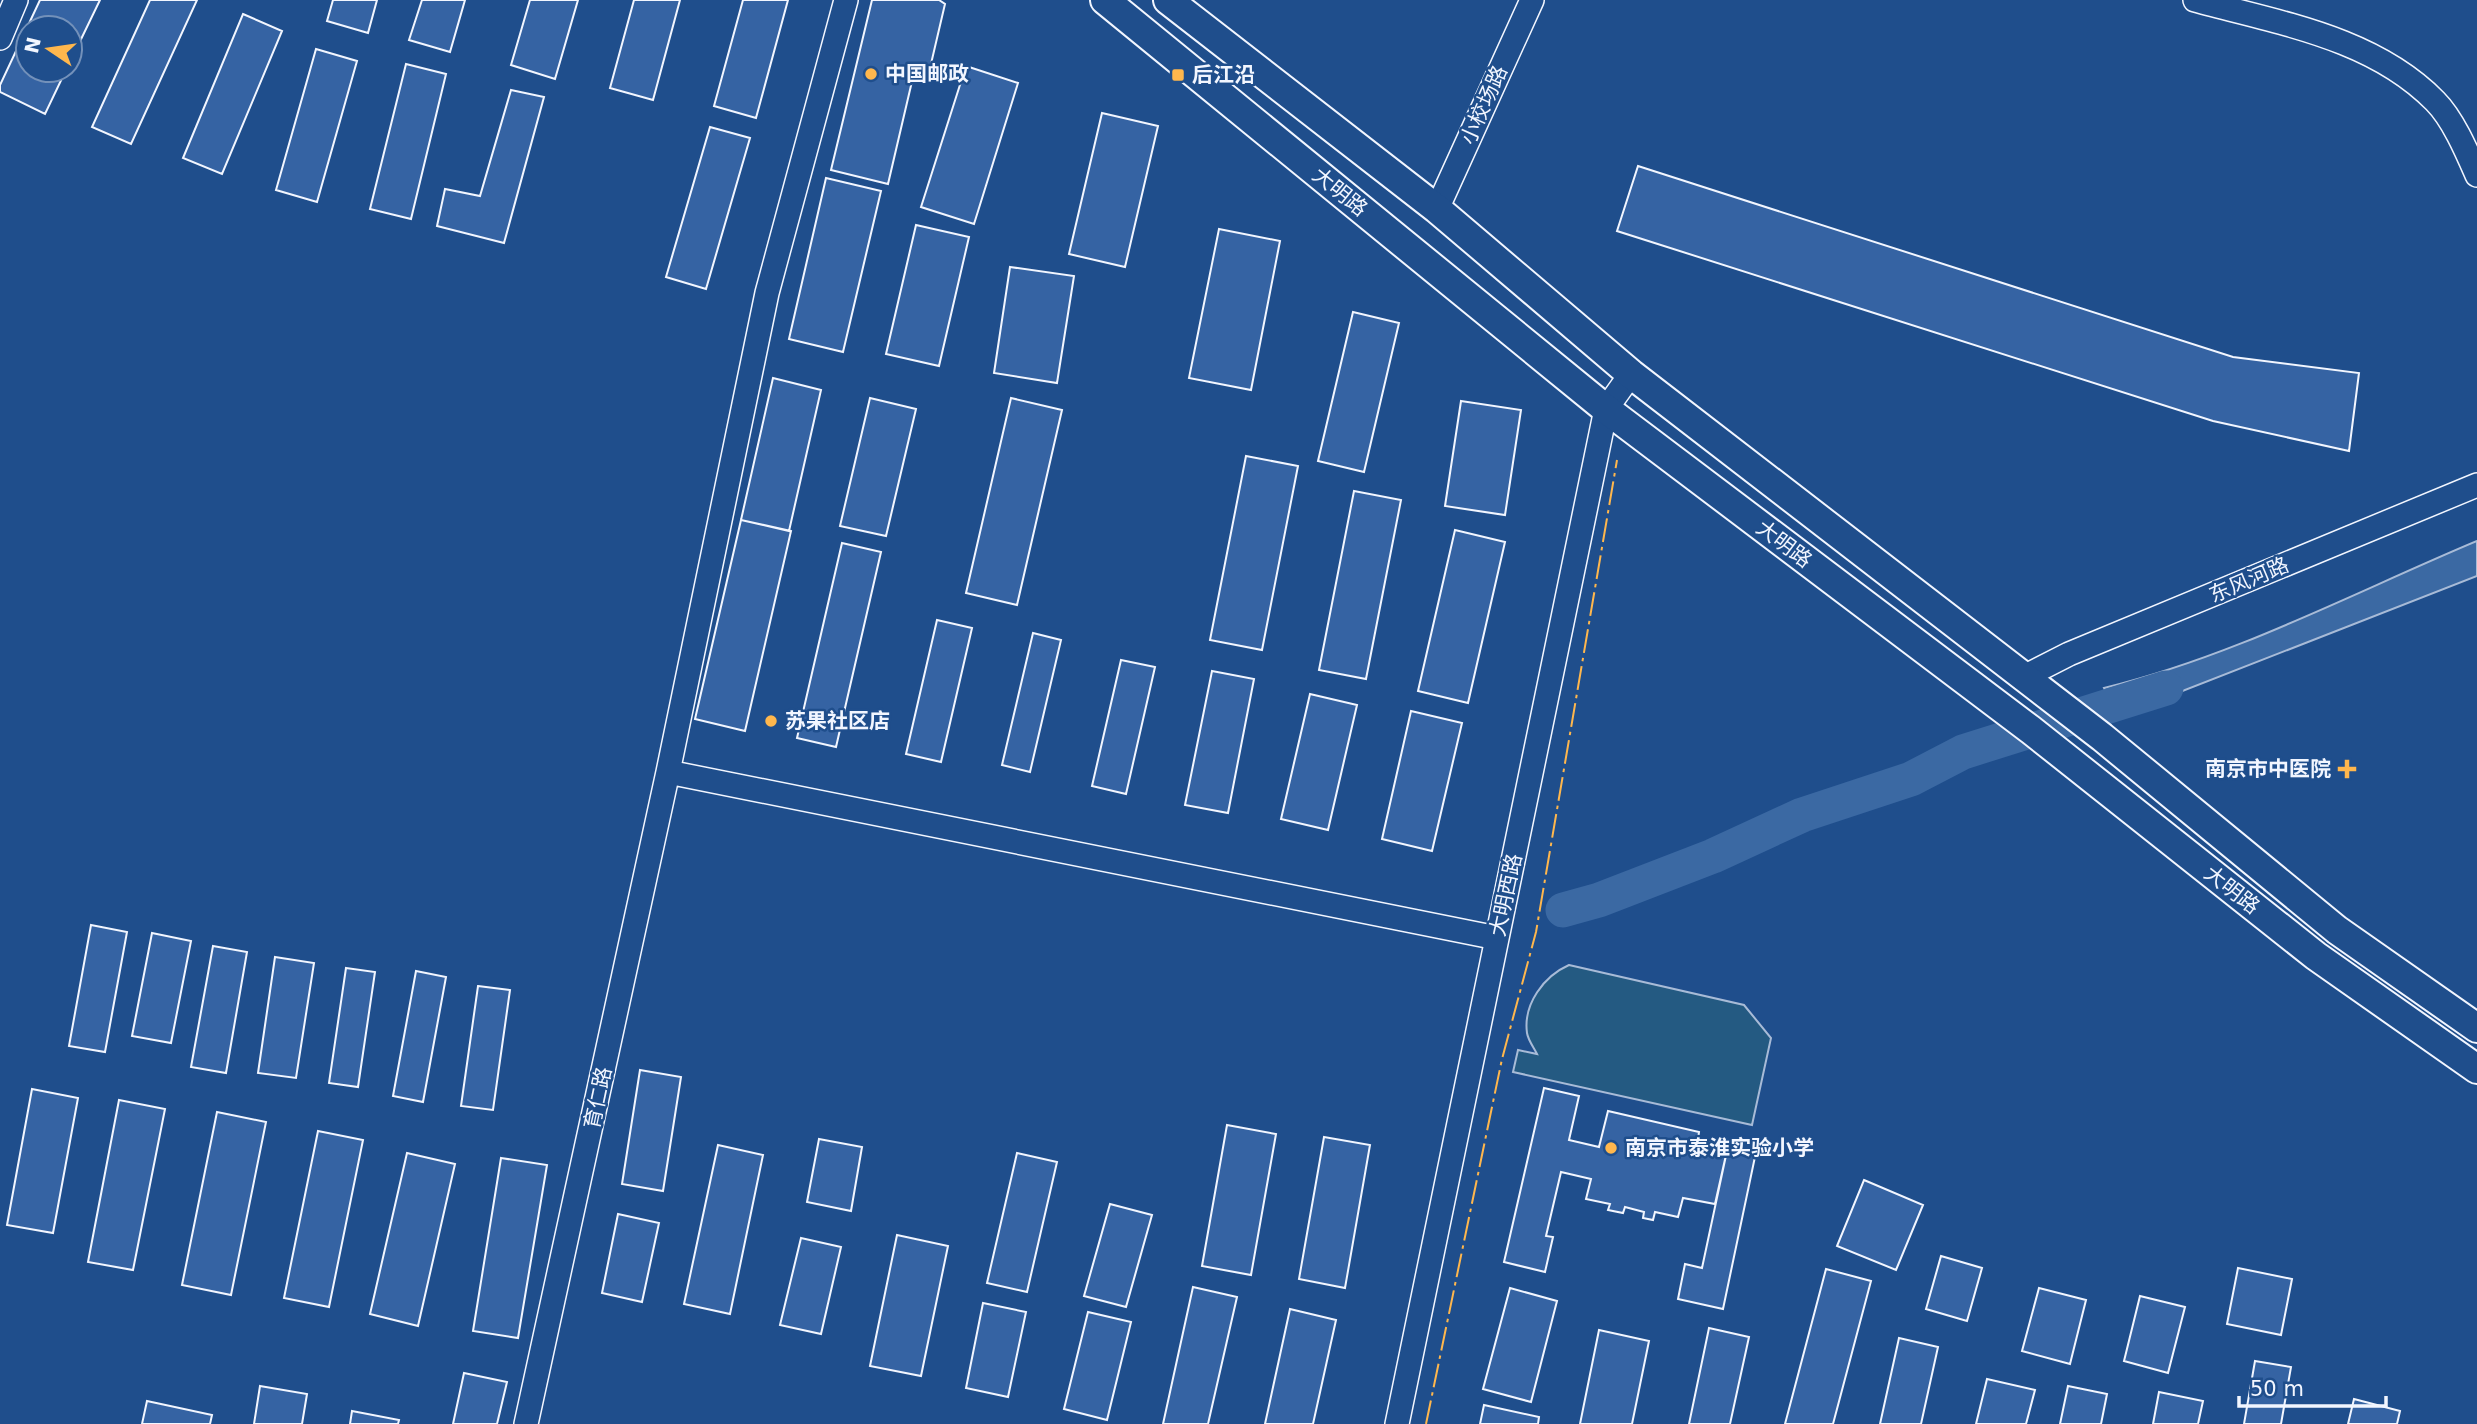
<svg xmlns="http://www.w3.org/2000/svg" width="2477" height="1424" viewBox="0 0 2477 1424" font-family="'DejaVu Sans','Noto Sans SC',sans-serif">
<style>
.green{fill:#245a82;stroke:#a8bbd7;stroke-width:2}
.water{fill:#3b69a3;stroke:#a8bbd7;stroke-width:2}
.lines{fill:none;stroke-linecap:round;stroke-linejoin:round}
.river{stroke:#3b69a3;stroke-width:35}
.building{fill:#3563a3;stroke:#f2f6ff;stroke-width:2}
.minor-casing{stroke:#f2f6ff;stroke-width:26}
.major-casing{stroke:#f2f6ff;stroke-width:32}
.minor{stroke:#1f4e8c;stroke-width:23}
.major{stroke:#1f4e8c;stroke-width:28}
.power{stroke:#ffb74d;stroke-width:2;stroke-dasharray:24 5 3.5 5;stroke-linecap:butt}
.poi-dot{fill:#ffb74d;stroke:#1f4e8c;stroke-width:2.5}
.labels{text-anchor:middle;stroke-width:5;stroke-linejoin:round;paint-order:stroke}
.poi-label{font-size:21px;font-weight:bold;fill:#f2f6ff;stroke:#1f4e8c;text-anchor:start}
.street-label{font-size:21px;fill:#f2f6ff;stroke:#1f4e8c}
</style>
<rect width="100%" height="100%" fill="#1f4e8c"/>
<path class="green" d="M1569,965L1744,1005L1771,1038L1752,1125L1513,1072L1518,1050L1537,1054C1534,1048 1528,1040 1527,1033C1523,1004 1544,976 1569,965Z"/>
<path class="water" d="M2477,541V576L2162,699L2127,702L2108,696L2104,688C2235,656 2353,593 2477,541Z"/>
<g class="lines">
<path class="river" d="M1563,910L1599,900L1713,856L1802,815L1911,779L1963,752L2166,688"/>
</g>
<path class="building" d="M40,0H100L70,62V28H28V70H66L45,114L0,92V85Z
M150,0H197L131,144L92,127Z
M333,0H377L368,33L327,21Z
M422,0H465L450,52L409,40Z
M530,0H578L555,79L511,65Z
M634,0H680L653,100L610,88Z
M743,0H788L756,118L714,106Z
M872,0H939L945,4L927,81L913,77L888,184L831,170Z
M243,14L282,31L222,174L183,158Z
M316,49L357,61L317,202L276,190Z
M406,64L446,74L411,219L370,209Z
M966,66L1018,83L974,224L921,207Z
M511,90L544,97L504,243L437,226L445,189L480,196Z
M1102,113L1158,126L1125,267L1069,254Z
M710,127L750,138L706,289L666,277Z
M1638,166L2233,357L2359,373L2349,451L2213,421L1617,231Z
M826,178L881,191L843,352L789,339Z
M916,225L969,237L939,366L886,354Z
M1219,229L1280,241L1251,390L1189,378Z
M1010,267L1074,276L1057,383L994,373Z
M1353,312L1399,323L1364,472L1318,461Z
M773,378L821,390L789,531L741,520Z
M870,398L916,409L886,536L840,526Z
M1011,398L1062,410L1017,605L966,593Z
M1461,401L1521,410L1505,515L1445,506Z
M1246,456L1298,466L1262,650L1210,640Z
M1354,491L1401,500L1366,679L1319,670Z
M741,520L791,531L745,731L695,719Z
M1455,530L1505,542L1468,703L1418,691Z
M842,543L881,552L836,747L797,738Z
M937,620L972,628L941,762L906,754Z
M1033,633L1061,640L1030,772L1002,765Z
M1121,660L1155,667L1126,794L1092,786Z
M1212,671L1254,679L1228,813L1185,805Z
M1310,694L1357,705L1328,830L1281,819Z
M1411,711L1462,723L1432,851L1382,839Z
M91,925L127,932L105,1052L69,1046Z
M152,933L191,941L171,1043L132,1036Z
M213,946L247,952L226,1073L191,1067Z
M275,957L314,963L296,1078L258,1073Z
M346,968L375,972L358,1087L329,1083Z
M416,971L446,977L423,1102L393,1096Z
M478,986L510,990L493,1110L461,1106Z
M640,1070L681,1077L663,1191L622,1184Z
M1544,1088L1579,1096L1569,1140L1599,1147L1608,1111L1699,1132L1698,1139L1728,1146L1715,1204L1683,1198L1678,1217L1655,1212L1653,1220L1643,1218L1644,1212L1625,1207L1623,1213L1608,1210L1610,1204L1586,1199L1591,1179L1561,1172L1546,1236L1553,1237L1545,1272L1504,1262Z
M32,1089L78,1098L53,1233L7,1225Z
M119,1100L165,1109L133,1270L88,1262Z
M217,1112L266,1122L231,1295L182,1285Z
M1227,1125L1276,1134L1251,1275L1202,1266Z
M318,1131L363,1140L329,1307L284,1298Z
M1324,1137L1370,1145L1345,1288L1299,1279Z
M819,1139L862,1147L851,1211L807,1202Z
M718,1145L763,1155L730,1314L684,1304Z
M1728,1146L1756,1152L1723,1309L1678,1299L1685,1264L1702,1268Z
M407,1153L455,1164L418,1326L370,1314Z
M1017,1153L1057,1162L1027,1292L987,1283Z
M501,1158L547,1165L518,1338L473,1331Z
M1864,1180L1923,1205L1896,1270L1837,1246Z
M1110,1204L1152,1215L1126,1307L1084,1296Z
M618,1214L659,1223L642,1302L602,1293Z
M897,1235L948,1246L921,1376L870,1366Z
M801,1238L841,1247L821,1334L780,1325Z
M1941,1256L1982,1268L1967,1321L1926,1309Z
M2238,1268L2292,1279L2281,1335L2227,1324Z
M1826,1269L1871,1281L1833,1424H1785Z
M1193,1287L1237,1297L1208,1424H1163Z
M1510,1288L1557,1301L1531,1402L1483,1389Z
M2039,1288L2086,1300L2070,1364L2022,1351Z
M2140,1296L2185,1307L2168,1373L2124,1361Z
M983,1303L1026,1312L1008,1397L966,1388Z
M1290,1309L1336,1320L1313,1424H1265Z
M1088,1312L1131,1322L1107,1420L1064,1409Z
M1709,1328L1749,1337L1730,1424H1689Z
M1599,1330L1649,1341L1632,1424H1580Z
M1899,1338L1938,1347L1921,1424H1880Z
M2255,1361L2291,1367L2281,1424H2244Z
M464,1373L507,1382L497,1424H453Z
M1987,1379L2035,1390L2026,1424H1976Z
M260,1386L307,1394L302,1424H254Z
M2068,1386L2107,1394L2101,1424H2060Z
M2159,1392L2203,1401L2198,1424H2153Z
M2354,1399L2400,1411L2397,1424H2348Z
M147,1401L212,1415L210,1424H142Z
M1484,1405L1539,1417L1538,1424H1480Z
M352,1411L399,1420L398,1424H350Z"/>
<g class="lines">
<defs>
<path id="minor" d="M2195,0C2278,23 2372,37 2435,101C2453,119 2467,152 2477,175
M0,38L16,0
M1437,209L1532,0
M2022,678L2069,654L2477,485
M668,772L1497,938
M526,1424L668,772L767,293L846,0
M1397,1424L1606,409L1631,374"/>
<path id="major" d="M1105,0L1606,409L2031,730L2316,956L2477,1069
M1168,0L1437,209L1631,374L2102,737L2337,930L2477,1028"/>
</defs>
<use href="#minor" class="minor-casing"/>
<use href="#major" class="major-casing"/>
<use href="#minor" class="minor"/>
<use href="#major" class="major"/>
<path class="power" d="M1426,1424L1502,1059L1536,932L1617,460"/>
</g>
<g class="poi-dot">
<circle cx="871" cy="74" r="7"/>
<rect x="1171" y="68" width="14" height="14" rx="3.5"/>
<circle cx="771" cy="721" r="7"/>
<path d="M2343.5 758.5h7v7h7v7h-7v7h-7v-7h-7v-7h7z"/>
<circle cx="1611" cy="1148" r="7"/>
</g>
<g class="labels">
<g class="poi-label">
<text x="885" y="81">中国邮政</text>
<text x="1192" y="82">后江沿</text>
<text x="785" y="728">苏果社区店</text>
<text x="2331" y="776" text-anchor="end">南京市中医院</text>
<text x="1625" y="1155">南京市泰淮实验小学</text>
</g>
<g class="street-label">
<text transform="translate(1484 105) rotate(-66)" y="7">小校场路</text>
<text transform="translate(1340 192) rotate(39)" y="7">大明路</text>
<text transform="translate(1784 544) rotate(37)" y="7">大明路</text>
<text transform="translate(2249 580) rotate(-23)" y="7">东风河路</text>
<text transform="translate(2232 890) rotate(38)" y="7">大明路</text>
<text transform="translate(1506 895) rotate(-78)" y="7">大明西路</text>
<text transform="translate(598 1098) rotate(-78)" y="7">育仁路</text>
</g>
</g>
<g transform="translate(49 49) rotate(283)"><circle r="33" fill="#1f4e8c" stroke="#7391ba" stroke-width="2"/>
<path d="M0-5L12 26L0 18L-12 26Z" fill="#ffb74d"/>
<text y="-10" font-size="19" font-weight="bold" text-anchor="middle" fill="#f2f6ff">N</text>
</g>
<path d="M2239 1396v10h147v-10" fill="none" stroke="#f2f6ff" stroke-width="3.5"/>
<text x="2250" y="1396" font-size="21" fill="#f2f6ff" stroke="#1f4e8c" stroke-width="5" paint-order="stroke">50 m</text>
</svg>
